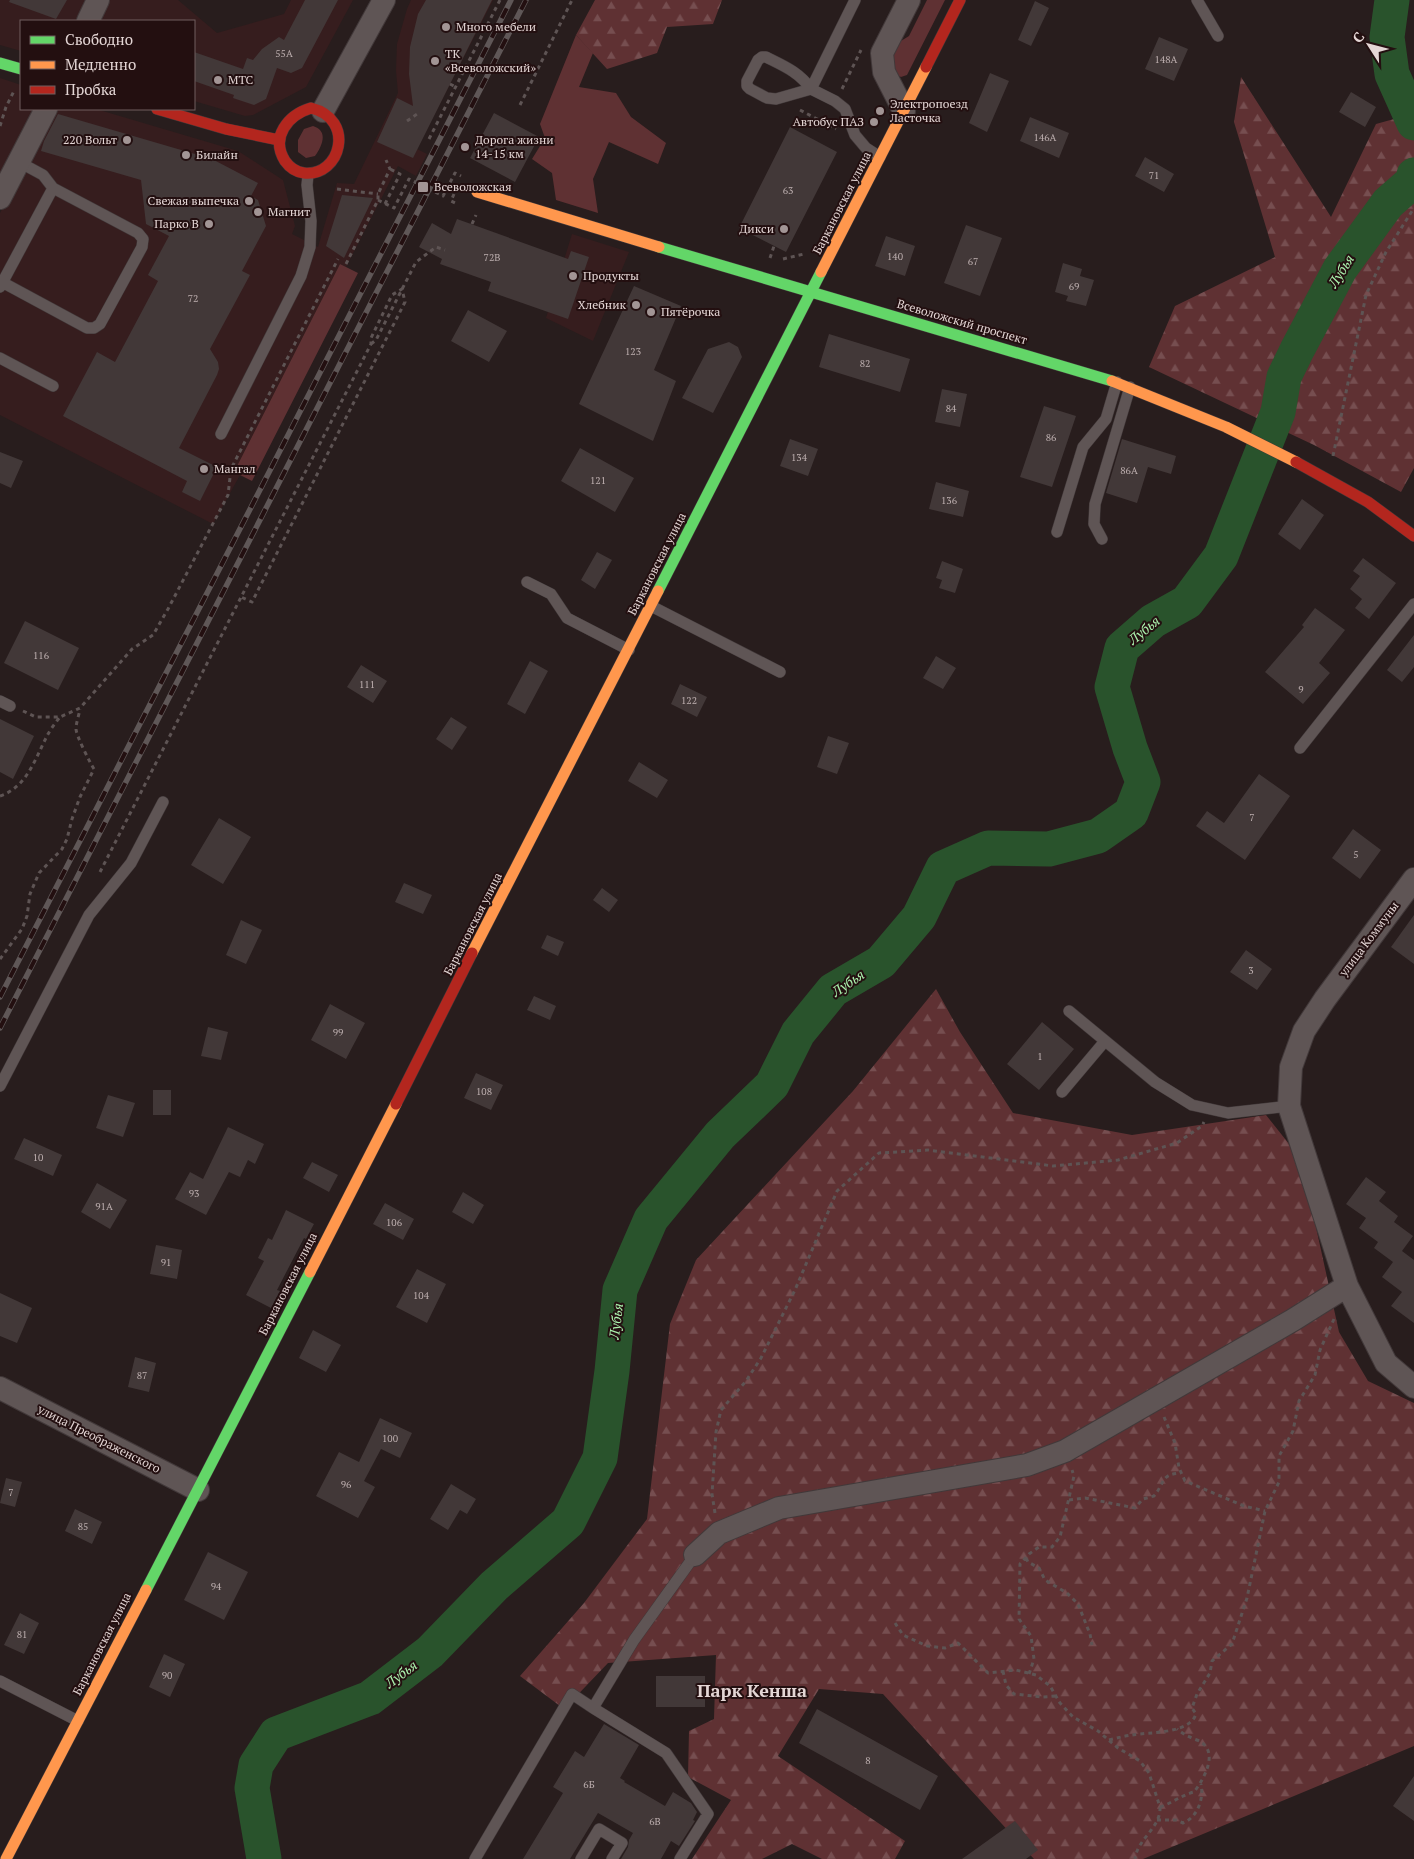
<svg xmlns="http://www.w3.org/2000/svg" width="1414" height="1859" viewBox="0 0 1414 1859" font-family="'PT Serif',serif">
<style>
.built{fill:#361d1e}
.grass{fill:#5f3133}
.forest{fill:url(#forest-firs)}
.lines{fill:none;stroke-linecap:round;stroke-linejoin:round}
.river{stroke:#29532c;stroke-width:35}
.building{fill:#423838}
.lane-casing{stroke:#42393a;stroke-width:12}
.street-casing{stroke:#42393a;stroke-width:24}
.fast-casing{stroke:#42393a;stroke-width:12}
.slow-casing{stroke:#42393a;stroke-width:12}
.jam-casing{stroke:#42393a;stroke-width:12}
.path{stroke:#5e5454;stroke-width:3;stroke-dasharray:4 4;stroke-linecap:butt}
.lane{stroke:#5f5555;stroke-width:11}
.street{stroke:#5f5555;stroke-width:22}
.fast{stroke:#63d668;stroke-width:11}
.slow{stroke:#ff974d;stroke-width:11}
.jam{stroke:#b3261e;stroke-width:11}
.rail-casing{stroke:#5f5757;stroke-width:5.5}
.rail{stroke:#230f10;stroke-width:4;stroke-dasharray:11;stroke-linecap:butt}
.poi-dot{fill:#a29595;stroke:#230f10;stroke-width:2}
.labels{text-anchor:middle;stroke-width:4;stroke-linejoin:round;paint-order:stroke}
.number-label{font-size:10px;fill:#bcaeae}
.poi-label{font-size:12px;fill:#e4d6d5;stroke:#230f10;text-anchor:start}
.street-label{font-size:12px;fill:#e4d6d5;stroke:#230f10}
.water-label{font-size:14px;font-style:italic;fill:#abf2ad;stroke:#230f10}
.district-label{font-size:18px;font-weight:bold;fill:#e4d6d5;stroke:#230f10}
</style>
<defs>
<pattern id="forest-firs" width="22" height="20" patternUnits="userSpaceOnUse" patternTransform="scale(1.25)"><rect width="22" height="20" fill="#5f3133"/><path d="M5 1l3.5 6h-7zM16 11l3.5 6h-7z" fill="#764e50"/></pattern>
</defs>
<rect width="100%" height="100%" fill="#281d1d"/>
<path class="built" d="M0,0H91L80,21H21V51L0,45Z
M106,0H178L217,33L284,14L291,0H353L306,87L253,115L245,116L194,101V21H97Z
M411,0H493L417,149L427,154L416,176L398,166L346,267L340,264L234,472L240,475L213,524L0,415V213L54,109H96L238,151L283,180L295,226L292,234L318,247L337,183L354,184L398,93L396,71L397,44L407,9Z
M0,78L21,85V109H35L0,174Z
M572,234L629,252L593,341L546,318Z"/>
<path class="grass" d="M927,0H945L907,75L901,77L895,74L890,64L896,44L909,36Z
M576,35L593,53L579,87L616,93L631,117L666,143L658,164L609,142L593,179L598,213L556,200L552,173L532,159L545,138L540,124Z
M313,126C329,131 322,146 315,156L306,158L298,152V140L304,129Z
M340,264L358,273L252,481L234,472Z"/>
<path class="forest" d="M595,0H722L713,24L667,27L657,53L607,69L576,35Z
M1241,77L1331,217L1376,124L1412,114L1414,115V468L1401,492L1314,445L1149,367L1175,306L1275,257L1234,122Z
M936,989L960,1032L1013,1113L1132,1135L1266,1115L1301,1159L1339,1332L1368,1381L1414,1403V1746L1143,1859H1034L883,1694L819,1689L778,1756L905,1841L895,1859H822L792,1844L762,1859H692L731,1800L688,1777L689,1731L714,1719L716,1655L608,1663L564,1709L520,1676L584,1603L647,1519L670,1324L696,1260L853,1091Z"/>
<g class="lines">
<path class="river" d="M1392,0L1387,37L1392,74L1414,123
M264,1859L252,1788L256,1765L276,1734L370,1698L430,1652L494,1586L568,1522L600,1458L612,1371L620,1290L651,1219L720,1135L772,1085L798,1033L833,990L881,962L919,917L943,868L988,848L1049,849L1098,836L1131,813L1143,782L1130,748L1112,687L1122,648L1153,621L1187,602L1221,556L1278,412L1284,377L1297,350L1340,269L1388,203L1412,182L1414,175"/>
</g>
<path class="building" d="M10,0H67L56,19L9,2Z
M305,0H338L302,68L291,73L277,68L266,99L254,105L233,98L234,95L194,81V52L243,69L247,58L253,60L262,49L279,37L284,40Z
M426,0H492L413,158L377,142L397,98L413,106L409,74L410,47L418,14Z
M1035,1L1049,8L1031,46L1018,40Z
M1159,37L1188,49L1174,81L1145,69Z
M990,73L1009,81L987,132L969,123Z
M1351,92L1376,107L1365,127L1339,112Z
M494,113L539,137L515,182L470,158Z
M58,114L212,159L258,183L251,196L258,200L266,226L242,271L250,275L210,349L218,362L219,369L217,375L179,448L217,467L200,501L182,492L187,481L63,416L97,352L115,362L158,281L148,275L169,236L146,224L141,180L41,151L44,141Z
M1030,117L1069,133L1059,158L1020,141Z
M790,127L837,152L786,252L739,228Z
M1145,157L1174,174L1164,192L1135,176Z
M342,195L373,198L344,258L326,246Z
M457,219L568,259L571,251L589,257L568,319L488,291L491,282L440,264L442,259L419,247L432,223L451,234Z
M966,225L1002,238L980,296L944,283Z
M886,236L915,246L905,276L875,266Z
M1063,263L1082,269L1080,276L1094,280L1086,306L1066,301L1068,296L1055,292Z
M634,286L681,306L654,370L676,381L653,441L579,404Z
M468,310L507,331L489,362L451,341Z
M829,334L910,359L900,392L819,367Z
M729,342L738,347L742,357L713,413L682,398L708,349Z
M942,389L967,394L960,427L935,422Z
M1044,406L1076,416L1052,487L1020,477Z
M790,439L818,449L808,476L780,466Z
M1122,439L1176,456L1171,474L1148,467L1137,503L1106,493Z
M580,448L634,478L615,512L561,481Z
M0,452L23,461L11,488L0,483Z
M936,482L969,491L963,517L929,509Z
M1302,499L1324,515L1300,550L1278,534Z
M597,552L612,560L595,589L581,580Z
M1363,558L1396,583L1369,619L1355,608L1362,599L1350,589L1360,576L1353,571Z
M942,561L963,569L955,593L939,588L942,580L936,578Z
M1315,608L1345,630L1319,663L1330,673L1303,704L1265,672L1304,627L1302,625Z
M25,621L79,648L58,690L4,663Z
M1414,635V667L1402,682L1387,670Z
M936,656L956,668L943,689L923,678Z
M530,661L548,671L525,714L507,704Z
M361,665L387,681L373,703L347,687Z
M680,684L707,697L697,717L671,704Z
M451,717L467,727L452,750L436,739Z
M0,719L34,736L13,779L0,772Z
M828,736L849,743L837,774L817,767Z
M639,762L668,780L657,798L628,781Z
M1259,774L1290,796L1245,860L1196,826L1207,811L1224,823Z
M219,818L251,837L223,884L191,865Z
M1353,829L1381,850L1360,879L1332,858Z
M404,883L432,895L423,914L395,902Z
M602,888L618,900L609,912L593,900Z
M1414,915V964L1391,947Z
M241,920L262,930L246,964L226,955Z
M547,935L564,942L558,956L541,948Z
M1246,950L1272,969L1257,990L1230,972Z
M534,996L556,1006L550,1020L527,1010Z
M330,1004L365,1023L346,1059L311,1040Z
M1042,1022L1074,1049L1039,1090L1007,1064Z
M208,1027L228,1032L221,1060L201,1056Z
M476,1073L503,1085L491,1110L464,1098Z
M153,1090H171V1115H153Z
M108,1095L135,1103L123,1137L96,1128Z
M228,1127L264,1144L255,1164L248,1160L240,1177L229,1172L206,1215L175,1199L190,1172L203,1179Z
M24,1138L62,1155L53,1176L14,1159Z
M312,1162L338,1175L329,1192L303,1178Z
M1366,1177L1386,1192L1379,1201L1398,1216L1394,1222L1413,1236L1402,1251L1414,1260V1323L1391,1306L1402,1292L1382,1277L1393,1262L1374,1248L1378,1242L1359,1228L1366,1218L1346,1204Z
M97,1183L127,1200L110,1229L81,1212Z
M463,1192L484,1205L473,1224L452,1212Z
M385,1203L414,1219L403,1240L373,1224Z
M286,1210L314,1224L306,1239L304,1238L277,1290L280,1291L271,1308L246,1295L264,1261L258,1258L268,1238L272,1240Z
M156,1245L182,1250L177,1279L150,1274Z
M417,1269L446,1284L427,1323L396,1307Z
M0,1293L32,1308L17,1343L0,1336Z
M313,1330L341,1345L326,1372L299,1358Z
M135,1357L156,1363L149,1392L128,1387Z
M380,1418L412,1433L400,1458L381,1449L364,1481L375,1487L358,1518L316,1496L339,1452L359,1462Z
M6,1478L22,1482L15,1507L0,1503Z
M451,1484L476,1499L467,1514L460,1510L448,1530L430,1519Z
M75,1509L102,1522L92,1544L65,1531Z
M208,1552L248,1572L224,1620L184,1600Z
M20,1613L39,1623L24,1654L4,1645Z
M164,1654L185,1664L170,1697L149,1687Z
M656,1676H705V1707H656Z
M817,1709L938,1776L920,1810L799,1743Z
M604,1724L639,1745L620,1778L625,1781L624,1782L665,1806L673,1792L691,1803L697,1812L693,1820L695,1821L679,1846L671,1841L661,1859H621L628,1847L629,1840L633,1833L598,1813L570,1859H523L563,1793L553,1787L575,1751L584,1757Z
M1414,1776V1821L1393,1806Z
M1015,1821L1038,1850L1026,1859H962Z"/>
<g class="lines">
<defs>
<path id="lane" d="M855,0L811,89L835,101L845,109L855,135L866,148L880,157
M1197,0L1218,36
M762,57H766C784,66 799,72 811,89L776,99L767,98L750,89L747,86V81L758,60Z
M0,281L87,328H94L100,324L142,247L143,239L138,233L53,188
M0,287L53,188L43,175L19,162
M0,358L53,386
M221,434L301,276L310,247L311,221L307,185L308,175
M1057,532L1083,447L1106,419L1117,382
M1102,539L1094,524L1095,504L1130,387
M527,582L551,594L567,618L629,650
M651,606L780,672
M0,701L10,706
M1300,748L1414,604
M1069,1011L1155,1082L1192,1105L1228,1113L1289,1106
M0,1086L89,915L131,863L163,802
M1062,1092L1105,1041
M0,1681L78,1721
M475,1859L572,1694L593,1708
M581,1859L599,1829L622,1843L612,1859
M680,1859L708,1814L666,1753L593,1708L634,1640L695,1555"/>
<path id="street" d="M88,21L98,0
M323,111L384,0
M904,111L884,72L882,53L909,0
M0,198L46,109
M1414,879L1325,999L1304,1031L1291,1067L1289,1106L1347,1286L1386,1363L1414,1387
M0,1388L198,1490
M695,1555L719,1533L779,1508L1027,1465L1065,1451L1293,1320L1347,1286"/>
<path id="fast" d="M0,63L21,69
M659,247L1112,381
M658,591L821,272
M146,1590L310,1272"/>
<path id="slow" d="M477,192L659,247
M821,272L926,67
M1112,381L1226,427L1296,462
M472,953L658,591
M310,1272L396,1104
M6,1859L146,1590"/>
<path id="jam" d="M926,67L960,0
M311,108C356,119 341,177 304,173C296,172 290,168 285,161C270,137 288,115 311,108Z
M157,109L226,129L279,140
M1296,462L1368,502L1414,536
M396,1104L472,953"/>
</defs>
<use href="#lane" class="lane-casing"/>
<use href="#street" class="street-casing"/>
<use href="#fast" class="fast-casing"/>
<use href="#slow" class="slow-casing"/>
<use href="#jam" class="jam-casing"/>
<path class="path" d="M450,84L456,87
M842,89L861,50
M520,105L572,0
M800,110L836,129
M407,121L417,114
M0,126L6,107L15,89
M429,139L500,0
M337,189L378,194
M454,194L451,201L455,203
M378,200L394,208L409,179L443,196L455,173L461,176
M385,204L400,174L390,169
M472,224L476,215
M770,258L774,246
M783,259L804,254
M346,264L378,200V194L390,169L386,160
M371,344L376,340L416,262L436,247L445,250
M1333,456L1366,295L1386,252L1414,208
M23,711L36,717H60L80,708L132,649L153,635L168,609L228,495L231,469L338,259
M0,796C27,787 35,759 47,736C50,730 55,723 60,717
M100,872L371,344V338L392,295L402,289L405,302L252,602L241,597
M0,959L22,929L27,916L30,894L39,873L62,849L67,839L72,819L80,797L94,769C90,763 76,735 76,729C76,723 79,715 80,709
M1164,1417L1175,1443L1179,1468L1185,1481L1244,1506L1265,1511
M1069,1500L1085,1498L1135,1508L1143,1499L1154,1496C1165,1483 1160,1474 1181,1473
M715,1513L712,1494L716,1432L721,1410L746,1381L761,1358L795,1290L837,1191L879,1153L928,1150L1053,1166L1118,1160L1177,1143L1202,1126L1204,1122
M1026,1558L1028,1562L1039,1568L1045,1580L1067,1593L1078,1604L1090,1634L1092,1645
M895,1623L903,1635L927,1646L945,1648L958,1643L988,1673L1016,1670L1036,1675L1050,1686L1060,1703L1073,1717L1098,1731L1118,1748L1140,1761L1149,1773L1160,1807C1161,1828 1137,1839 1135,1859
M1003,1671L1006,1685L1014,1694L1043,1697L1056,1696
M1029,1674L1034,1659L1031,1636L1019,1619L1020,1564L1029,1554L1039,1547H1052L1060,1537L1074,1476L1072,1470
M1109,1740C1117,1738 1124,1736 1132,1735C1149,1732 1190,1734 1196,1714L1192,1708L1197,1694L1210,1673L1212,1661L1232,1644L1247,1598L1265,1511L1279,1482V1456L1293,1431L1299,1401L1315,1375L1320,1350L1334,1319
M1160,1807C1172,1803 1182,1795 1194,1792C1203,1780 1219,1754 1201,1742C1198,1740 1193,1739 1190,1737C1185,1735 1181,1732 1177,1729
M1157,1820H1176L1183,1823C1198,1817 1204,1798 1201,1784"/>
<use href="#lane" class="lane"/>
<use href="#street" class="street"/>
<use href="#fast" class="fast"/>
<use href="#slow" class="slow"/>
<use href="#jam" class="jam"/>
<defs>
<path id="rail" d="M0,997L511,0
M0,1028L526,0"/>
</defs>
<use href="#rail" class="rail-casing"/>
<use href="#rail" class="rail"/>
</g>
<g class="poi-dot">
<circle cx="446" cy="27" r="5"/>
<circle cx="435" cy="61" r="5"/>
<circle cx="218" cy="80" r="5"/>
<circle cx="880" cy="111" r="5"/>
<circle cx="874" cy="122" r="5"/>
<circle cx="127" cy="140" r="5"/>
<circle cx="465" cy="147" r="5"/>
<circle cx="186" cy="155" r="5"/>
<rect x="417" y="181" width="12" height="12" rx="2.5"/>
<circle cx="249" cy="201" r="5"/>
<circle cx="258" cy="212" r="5"/>
<circle cx="209" cy="224" r="5"/>
<circle cx="784" cy="229" r="5"/>
<circle cx="573" cy="276" r="5"/>
<circle cx="636" cy="305" r="5"/>
<circle cx="651" cy="312" r="5"/>
<circle cx="204" cy="469" r="5"/>
</g>
<g class="labels">
<g class="number-label">
<text x="284" y="57">55А</text>
<text x="1166" y="63">148А</text>
<text x="1045" y="141">146А</text>
<text x="1154" y="179">71</text>
<text x="788" y="194">63</text>
<text x="895" y="260">140</text>
<text x="492" y="261">72В</text>
<text x="973" y="265">67</text>
<text x="1074" y="290">69</text>
<text x="193" y="302">72</text>
<text x="633" y="355">123</text>
<text x="865" y="367">82</text>
<text x="951" y="412">84</text>
<text x="1051" y="441">86</text>
<text x="799" y="461">134</text>
<text x="1129" y="474">86А</text>
<text x="598" y="484">121</text>
<text x="949" y="504">136</text>
<text x="41" y="659">116</text>
<text x="367" y="688">111</text>
<text x="1301" y="693">9</text>
<text x="689" y="704">122</text>
<text x="1252" y="821">7</text>
<text x="1356" y="858">5</text>
<text x="1251" y="974">3</text>
<text x="338" y="1036">99</text>
<text x="1040" y="1060">1</text>
<text x="484" y="1095">108</text>
<text x="38" y="1161">10</text>
<text x="194" y="1197">93</text>
<text x="104" y="1210">91А</text>
<text x="394" y="1226">106</text>
<text x="166" y="1266">91</text>
<text x="421" y="1299">104</text>
<text x="142" y="1379">87</text>
<text x="390" y="1442">100</text>
<text x="346" y="1488">96</text>
<text x="11" y="1496">7</text>
<text x="83" y="1530">85</text>
<text x="216" y="1590">94</text>
<text x="22" y="1638">81</text>
<text x="167" y="1679">90</text>
<text x="868" y="1764">8</text>
<text x="589" y="1788">6Б</text>
<text x="655" y="1825">6В</text>
</g>
<g class="poi-label">
<text x="456" y="31">Много мебели</text>
<text x="445" y="58">ТК<tspan x="445" dy="14">«Всеволожский»</tspan></text>
<text x="228" y="84">МТС</text>
<text x="890" y="108">Электропоезд<tspan x="890" dy="14">Ласточка</tspan></text>
<text x="864" y="126" text-anchor="end">Автобус ПАЗ</text>
<text x="117" y="144" text-anchor="end">220 Вольт</text>
<text x="475" y="144">Дорога жизни<tspan x="475" dy="14">14-15 км</tspan></text>
<text x="196" y="159">Билайн</text>
<text x="434" y="191">Всеволожская</text>
<text x="239" y="205" text-anchor="end">Свежая выпечка</text>
<text x="268" y="216">Магнит</text>
<text x="199" y="228" text-anchor="end">Парко В</text>
<text x="774" y="233" text-anchor="end">Дикси</text>
<text x="583" y="280">Продукты</text>
<text x="626" y="309" text-anchor="end">Хлебник</text>
<text x="661" y="316">Пятёрочка</text>
<text x="214" y="473">Мангал</text>
</g>
<g class="street-label">
<text transform="translate(842 203) rotate(-63)" y="4">Баркановская улица</text>
<text transform="translate(962 322) rotate(16)" y="4">Всеволожский проспект</text>
<text transform="translate(657 564) rotate(-63)" y="4">Баркановская улица</text>
<text transform="translate(473 924) rotate(-63)" y="4">Баркановская улица</text>
<text transform="translate(1369 939) rotate(-53)" y="4">улица Коммуны</text>
<text transform="translate(288 1284) rotate(-63)" y="4">Баркановская улица</text>
<text transform="translate(99 1439) rotate(27)" y="4">улица Преображенского</text>
<text transform="translate(102 1644) rotate(-63)" y="4">Баркановская улица</text>
</g>
<g class="water-label">
<text transform="translate(1341 271) rotate(-58)" y="5">Лубья</text>
<text transform="translate(1144 630) rotate(-39)" y="5">Лубья</text>
<text transform="translate(848 983) rotate(-34)" y="5">Лубья</text>
<text transform="translate(616 1321) rotate(-83)" y="5">Лубья</text>
<text transform="translate(401 1674) rotate(-37)" y="5">Лубья</text>
</g>
<g class="district-label">
<text x="752" y="1697">Парк Кенша</text>
</g>
</g>
<rect x="20" y="20" width="175" height="90" fill="#230f10" stroke="#705f5f"/>
<rect x="30" y="36" width="25" height="8" fill="#63d668" stroke="#705f5f"/>
<text x="65" y="45" font-size="15" fill="#e4d6d5">Свободно</text>
<rect x="30" y="61" width="25" height="8" fill="#ff974d" stroke="#705f5f"/>
<text x="65" y="70" font-size="15" fill="#e4d6d5">Медленно</text>
<rect x="30" y="86" width="25" height="8" fill="#b3261e" stroke="#705f5f"/>
<text x="65" y="95" font-size="15" fill="#e4d6d5">Пробка</text>
<g transform="translate(1369 45) rotate(306)" stroke="#230f10" stroke-width="4" paint-order="stroke">
<path d="M0-4L9 19L0 12L-9 19Z" fill="#e4d6d5"/>
<text y="-8" font-size="14" font-weight="bold" text-anchor="middle" fill="#e4d6d5">С</text>
</g>
</svg>
